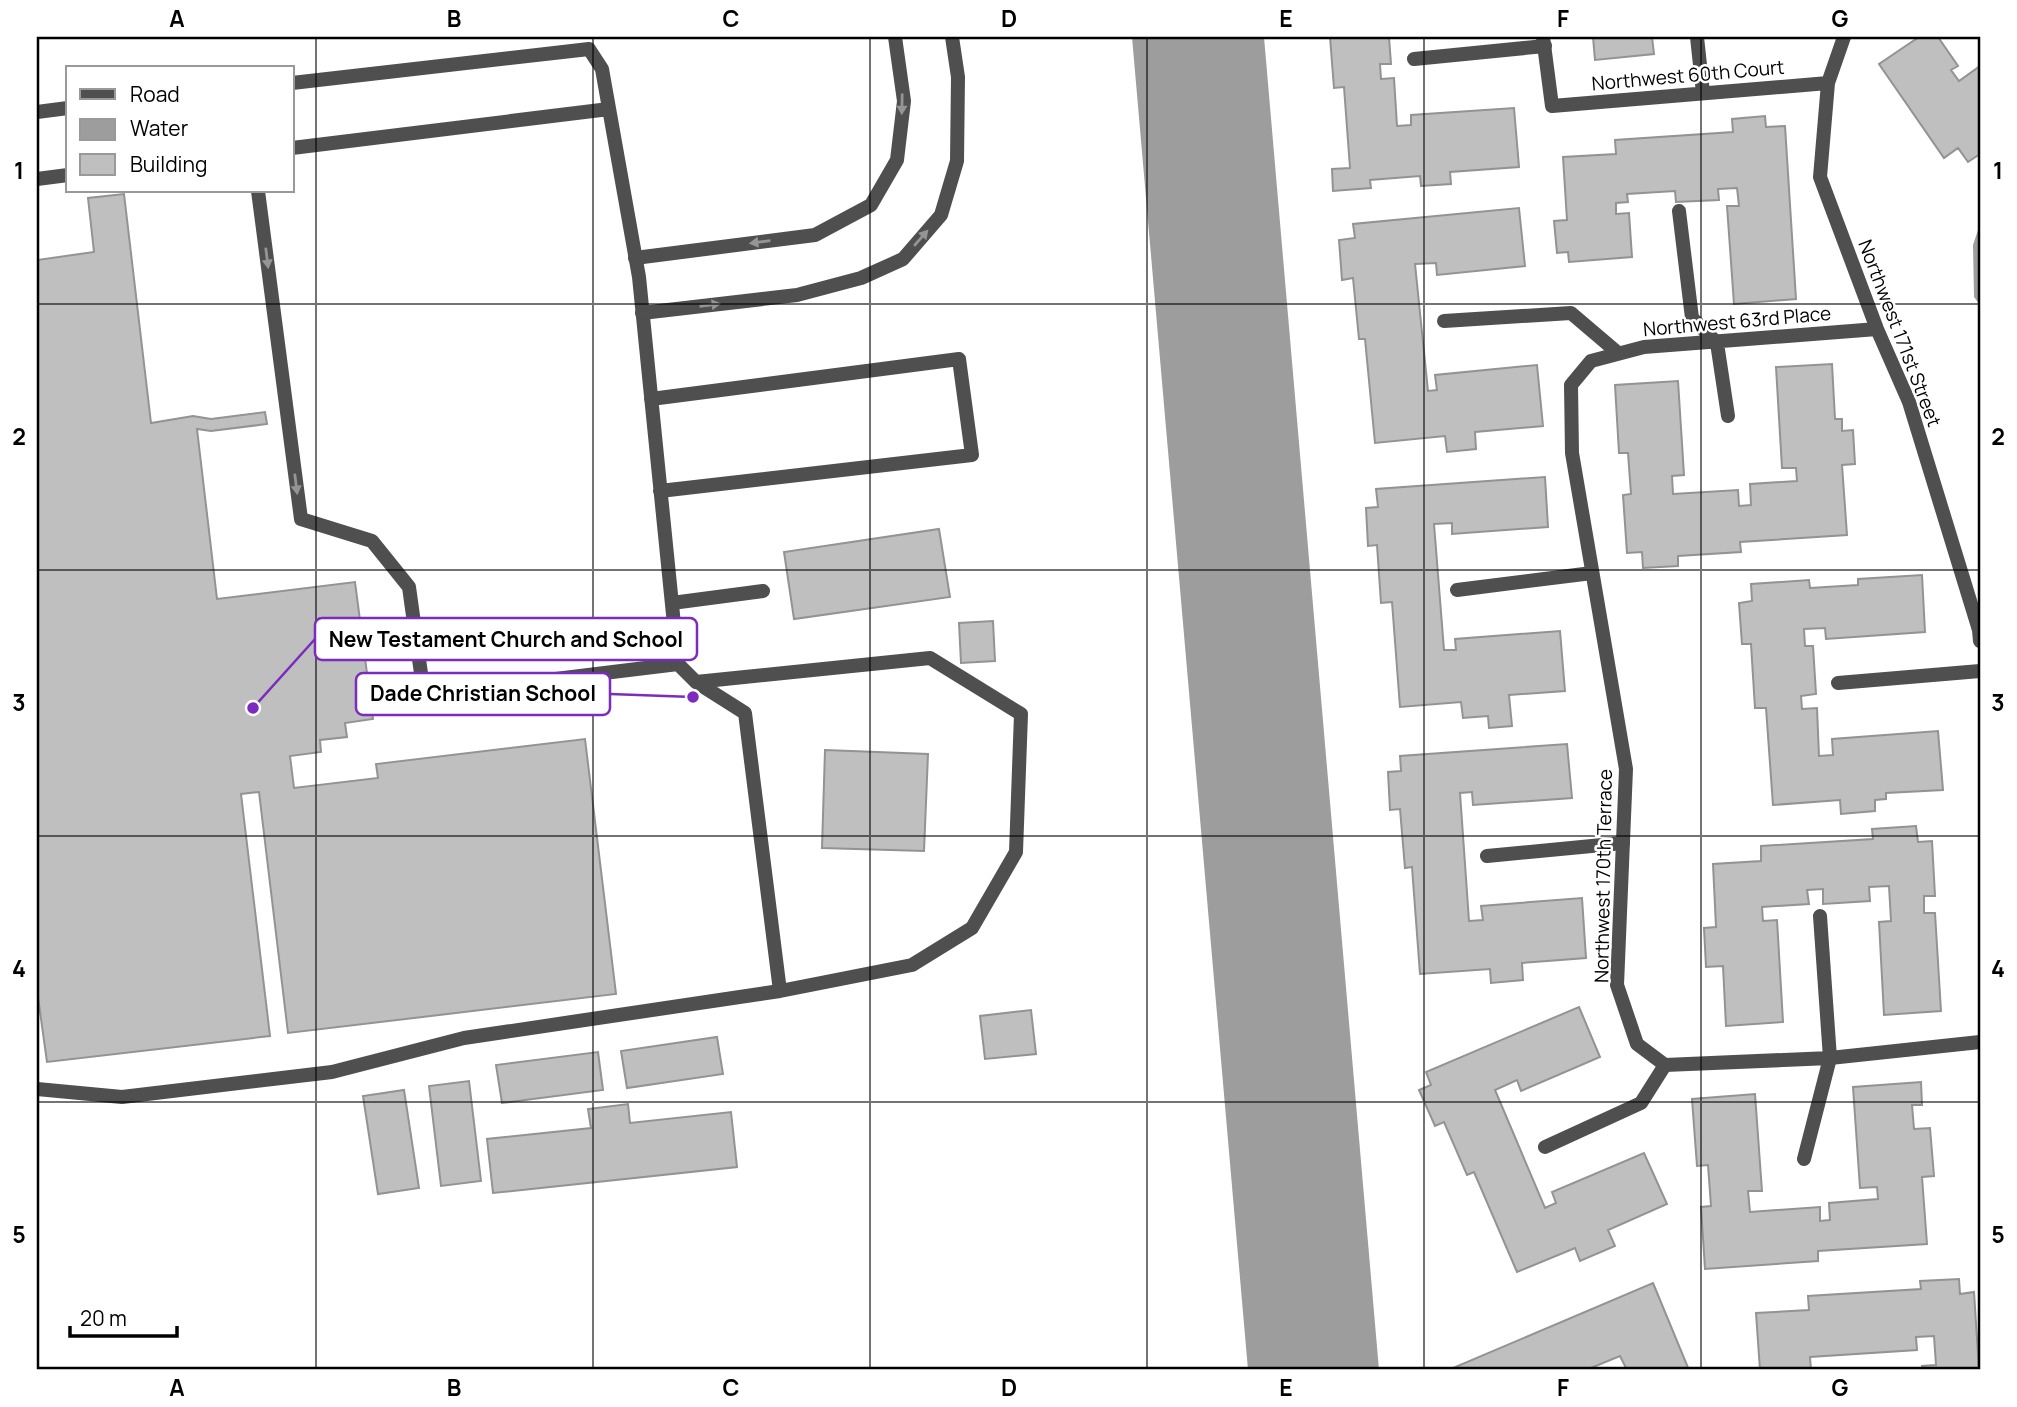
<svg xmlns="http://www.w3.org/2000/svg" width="2017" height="1407" viewBox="0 0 2017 1407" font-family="Manrope,sans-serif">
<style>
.water{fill:#9d9d9d}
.building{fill:#bfbfbf;stroke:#939393;stroke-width:2}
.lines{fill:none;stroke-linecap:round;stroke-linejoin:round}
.lane{stroke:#4f4f4f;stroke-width:14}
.street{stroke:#4f4f4f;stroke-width:14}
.oneway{fill:#959595}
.grid{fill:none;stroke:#000;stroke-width:2;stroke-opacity:0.55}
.labels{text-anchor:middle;stroke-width:5;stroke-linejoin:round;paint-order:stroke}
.street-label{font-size:19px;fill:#000;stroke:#fff}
.leader{fill:none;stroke:#7b2cbf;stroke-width:2.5}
.callout-dot{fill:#7b2cbf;stroke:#fff;stroke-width:2.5}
.callout{fill:#fff;stroke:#7b2cbf;stroke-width:2.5}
.callout-label{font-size:21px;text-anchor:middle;font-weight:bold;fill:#000}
.neatline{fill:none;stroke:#000;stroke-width:2.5}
.grid-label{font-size:23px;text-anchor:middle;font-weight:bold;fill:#000}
</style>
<rect width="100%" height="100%" fill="#fff"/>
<path class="water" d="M1132,37H1264L1379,1370H1248Z
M1980,224V305L1974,297L1973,245Z"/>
<path class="building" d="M1330,37H1389L1391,64H1380L1381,79L1394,78L1397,126L1411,125V115L1514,108L1519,167L1450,172L1451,184L1421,186L1420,176L1370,180L1371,188L1333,191L1332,169L1350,168L1344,87L1334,88Z
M1593,37H1652L1654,54L1595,60Z
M1919,37H1938L1958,66L1951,70L1959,81L1980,66V154L1968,162L1958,148L1944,158L1879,64Z
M1765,116L1766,127L1785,126L1796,299L1734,304L1727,206H1739L1737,188L1718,189L1719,200L1676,202L1675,191L1627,194L1628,202L1616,203V214L1629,213L1632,257L1569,262L1568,252L1557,253L1554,221L1567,220L1563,157L1616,154L1615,140L1733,132L1732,119Z
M124,194L151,423L193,416L211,419L265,412L267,424L211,431L197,429L217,599L355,582L363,643L342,646L344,660L365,658L373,719L345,723L347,737L320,740L321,752L290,756L294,788L378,778L376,764L585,739L616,994L288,1033L259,792L241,794L270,1036L47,1062L37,990V260L94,252L88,198Z
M1519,208L1525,266L1437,275L1436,263L1415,264L1428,391L1437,390L1435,375L1537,365L1543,426L1475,432L1476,449L1447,452L1445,436L1375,443L1365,339H1359L1353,278L1342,280L1339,240L1355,238L1353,224Z
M1832,364L1835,419H1842V431L1853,430L1855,464L1842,465L1847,535L1740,542L1741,552L1678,556V566L1643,568L1642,552L1627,553L1623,495L1631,494L1628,453H1619L1615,385L1678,381L1684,475L1672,476L1673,494L1738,490L1739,506L1751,505L1750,484L1797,481L1796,468H1782L1776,367Z
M1545,477L1548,527L1452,534V523L1434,524L1444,650H1456L1455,639L1560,631L1565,691L1509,695L1512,726L1489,728L1488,716L1463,718L1461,702L1400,707L1392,602L1381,603L1377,545L1368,546L1366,508L1378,507L1376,489Z
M939,529L950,597L794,619L784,552Z
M1922,575L1925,632L1826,639L1825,628L1804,629L1805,646H1813L1816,694L1801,696L1802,709L1817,708L1819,756L1833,755L1832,739L1938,731L1943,790L1886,793V799L1875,800V811L1841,814L1840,800L1773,805L1766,708H1755L1751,644H1742L1739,603L1752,601L1751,584L1809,580L1810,588L1858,585V579Z
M993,621L995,661L961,663L959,623Z
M1567,744L1572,798L1473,805L1472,792L1460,793L1469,921L1483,920L1481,906L1582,898L1586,958L1522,963L1523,980L1491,983L1490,969L1420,974L1412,867L1405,868L1400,809L1390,810L1388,772L1401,771L1400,756Z
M825,750L928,754L924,851L822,848Z
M1916,826L1918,842L1932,841L1935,896H1924V913H1935L1941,1011L1884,1015L1879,922L1891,921L1889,886L1869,887L1870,901L1823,904V889L1807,890L1809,904L1762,907L1763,921L1777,920L1783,1022L1726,1026L1723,966L1706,967L1704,928L1716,927L1713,864L1761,861V846L1873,839L1872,829Z
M1579,1007L1600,1057L1521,1091L1517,1080L1495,1090L1545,1208L1556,1203L1552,1192L1644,1153L1667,1204L1608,1230L1615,1246L1580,1261L1575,1248L1517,1272L1474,1172L1467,1175L1444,1122L1435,1126L1419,1090L1431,1085L1426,1072Z
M1031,1010L1036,1054L985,1059L980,1016Z
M717,1037L723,1074L627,1088L621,1051Z
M598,1052L603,1090L502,1103L496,1065Z
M469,1081L481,1181L441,1186L429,1086Z
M1921,1082L1922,1105H1912L1914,1129L1930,1128L1934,1176L1922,1177L1927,1244L1818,1251V1261L1705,1269L1701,1207L1711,1206L1708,1165L1697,1166L1692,1099L1755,1094L1762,1191H1748L1750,1212L1820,1207V1221L1830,1220L1829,1203L1878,1199L1877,1187L1860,1188L1853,1087Z
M404,1090L419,1188L378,1194L363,1096Z
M628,1104L630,1123L731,1112L737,1167L493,1193L487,1139L591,1128L588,1109Z
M1959,1279L1960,1294L1974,1292L1979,1370H1922V1366L1936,1365L1934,1336L1916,1337L1917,1350L1810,1357L1811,1370H1760L1756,1313L1809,1310L1808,1296L1921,1289L1920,1281Z
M1653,1283L1689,1370H1627L1620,1356L1586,1370H1454L1453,1368Z"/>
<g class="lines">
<path class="lane" d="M1414,59L1545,46
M37,112L68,108
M292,148L609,109
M37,179L68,175
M258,191L301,519L372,541L409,587L424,695L678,664
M1444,321L1571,313L1618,353
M651,399L959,359L972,455L660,491
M1457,590L1592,573
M672,603L763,591
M696,682L930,658L1021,714L1016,852L972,928L912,965L780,991
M1838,683L1980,671
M1487,856L1623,843
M37,1089L122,1097L332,1072L464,1038L780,991L745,713L696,682L678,664L639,277L602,69L589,49L292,83
M1545,1147L1641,1103L1665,1065"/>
<path class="street" d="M1543,37L1552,106L1828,83
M1697,37L1703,93
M1844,37L1828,83L1820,177L1877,329L1909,402L1979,630L1980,641
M1679,211L1692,318L1717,343L1728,416
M635,258L815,235L871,205L897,160L904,101L895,37
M642,313L797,295L861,278L903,259L941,215L957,161L958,77L952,37
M1877,329L1644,347L1591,361L1571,385L1572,453L1626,769L1617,985L1637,1044L1665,1065L1830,1058L1980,1042
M1804,1159L1830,1058L1820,916"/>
</g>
<defs><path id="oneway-solid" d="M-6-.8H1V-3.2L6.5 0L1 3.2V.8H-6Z" transform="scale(1.75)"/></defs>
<g class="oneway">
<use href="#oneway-solid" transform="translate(902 104) rotate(91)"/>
<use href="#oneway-solid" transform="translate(921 238) rotate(-49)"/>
<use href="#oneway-solid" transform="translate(760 242) rotate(173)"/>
<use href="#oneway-solid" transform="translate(267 258) rotate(83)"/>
<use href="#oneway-solid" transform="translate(710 305) rotate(-7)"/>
<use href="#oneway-solid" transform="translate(296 484) rotate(83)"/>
</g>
<path class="grid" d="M316,37V1370M593,37V1370M870,37V1370M1147,37V1370M1424,37V1370M1701,37V1370M37,304H1980M37,570H1980M37,836H1980M37,1102H1980"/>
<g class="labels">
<g class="street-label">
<text transform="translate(1688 75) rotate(-5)" y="7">Northwest 60th Court</text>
<text transform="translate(1737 321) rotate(-5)" y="7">Northwest 63rd Place</text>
<text transform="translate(1900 333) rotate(69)" y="7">Northwest 171st Street</text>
<text transform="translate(1603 876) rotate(-89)" y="7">Northwest 170th Terrace</text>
</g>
</g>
<path class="leader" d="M253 708L315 639M693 697L610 694"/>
<g class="callout-dot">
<circle cx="253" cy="708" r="7"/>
<circle cx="693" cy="697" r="7"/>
</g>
<g class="callout">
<rect x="315" y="618" width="382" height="42" rx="7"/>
<rect x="356" y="673" width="254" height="42" rx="7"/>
</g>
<g class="callout-label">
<text x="506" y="647">New Testament Church and School</text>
<text x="483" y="701">Dade Christian School</text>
</g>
<rect width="2017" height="1407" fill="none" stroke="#ffffff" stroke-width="77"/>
<rect x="66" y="66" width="228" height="126" fill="#ffffff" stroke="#999999" stroke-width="2"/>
<rect x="80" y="89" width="35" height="10" fill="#4f4f4f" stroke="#999999" stroke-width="2"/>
<text x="130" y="102" font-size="21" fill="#000000">Road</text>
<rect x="80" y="119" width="35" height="21" fill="#9d9d9d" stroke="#999999" stroke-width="2"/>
<text x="130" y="136" font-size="21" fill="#000000">Water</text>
<rect x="80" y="154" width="35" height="21" fill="#bfbfbf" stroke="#999999" stroke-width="2"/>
<text x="130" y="172" font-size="21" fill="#000000">Building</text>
<path d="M70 1326v10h107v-10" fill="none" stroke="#000000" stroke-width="3.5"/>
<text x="80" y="1326" font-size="21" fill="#000000" stroke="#ffffff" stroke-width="5" paint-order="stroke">20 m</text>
<rect x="38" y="38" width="1941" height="1330" class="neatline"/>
<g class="grid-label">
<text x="177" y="27">A</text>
<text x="454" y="27">B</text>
<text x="731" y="27">C</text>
<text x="1009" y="27">D</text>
<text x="1286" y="27">E</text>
<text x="1563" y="27">F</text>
<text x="1840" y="27">G</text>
<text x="19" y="179">1</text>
<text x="1998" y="179">1</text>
<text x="19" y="445">2</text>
<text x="1998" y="445">2</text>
<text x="19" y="711">3</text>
<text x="1998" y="711">3</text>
<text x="19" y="977">4</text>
<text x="1998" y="977">4</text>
<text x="19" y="1243">5</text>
<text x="1998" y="1243">5</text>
<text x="177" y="1396">A</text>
<text x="454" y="1396">B</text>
<text x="731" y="1396">C</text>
<text x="1009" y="1396">D</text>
<text x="1286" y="1396">E</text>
<text x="1563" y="1396">F</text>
<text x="1840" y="1396">G</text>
</g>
</svg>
